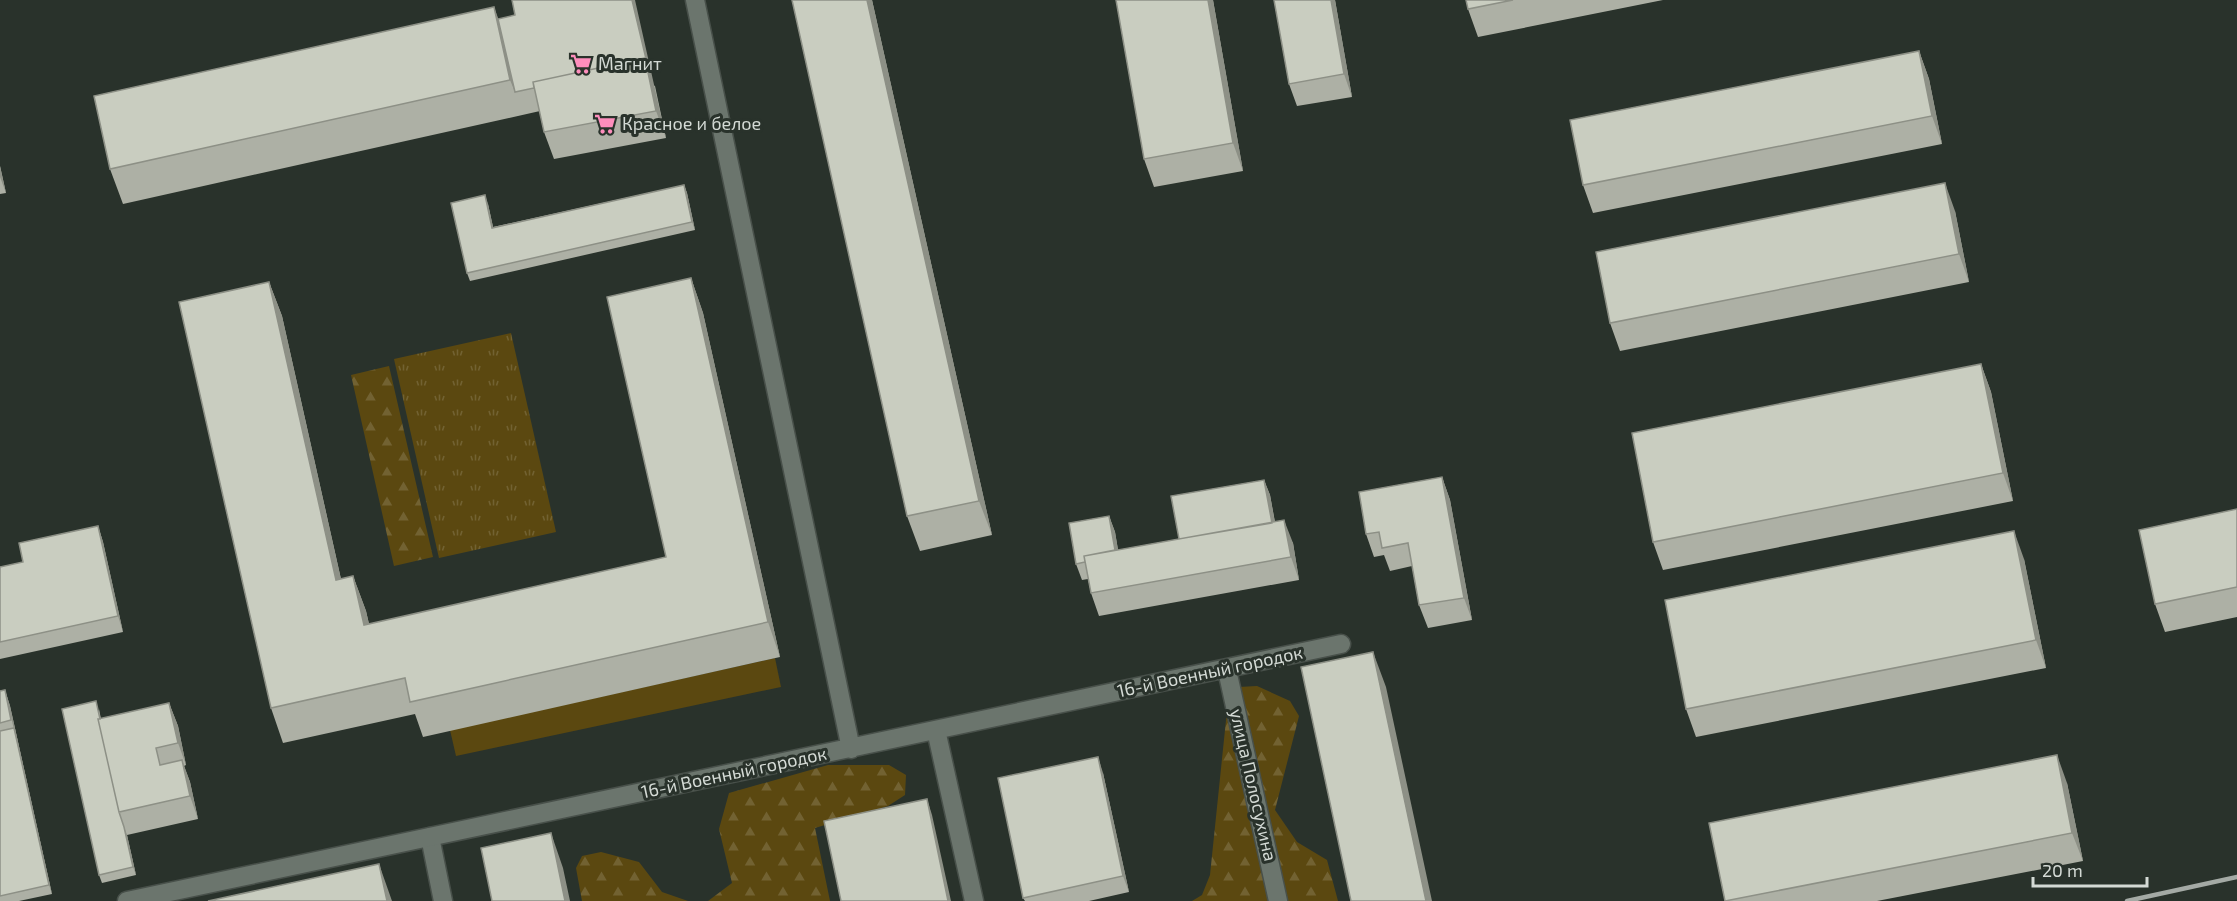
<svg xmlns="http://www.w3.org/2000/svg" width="2237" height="901" viewBox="0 0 2237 901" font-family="'Exo 2',sans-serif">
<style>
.grass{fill:#5b4810}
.forest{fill:url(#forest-firs)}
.park{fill:url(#park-tufts)}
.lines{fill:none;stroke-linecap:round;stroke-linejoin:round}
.lane-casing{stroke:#48504a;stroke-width:21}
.street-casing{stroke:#48504a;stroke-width:21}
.lane{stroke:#6b756d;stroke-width:18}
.street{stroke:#6b756d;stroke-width:18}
.rail{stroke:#a4aaa5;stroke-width:4.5}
.wall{fill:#adb0a5}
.shaded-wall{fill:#8d9086}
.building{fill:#c9cdc0;stroke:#8d9086;stroke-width:1.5}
.labels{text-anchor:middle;stroke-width:6;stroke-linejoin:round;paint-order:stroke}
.poi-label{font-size:18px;fill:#d4dad5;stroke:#29322b;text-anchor:start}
.street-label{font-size:18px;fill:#d4dad5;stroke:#29322b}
</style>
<defs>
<pattern id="forest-firs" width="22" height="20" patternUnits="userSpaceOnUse" patternTransform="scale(1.5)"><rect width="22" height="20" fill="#5b4810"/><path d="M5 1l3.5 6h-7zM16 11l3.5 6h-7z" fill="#726232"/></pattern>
<pattern id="park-tufts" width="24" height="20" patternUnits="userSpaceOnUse" patternTransform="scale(1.5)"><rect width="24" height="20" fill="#5b4810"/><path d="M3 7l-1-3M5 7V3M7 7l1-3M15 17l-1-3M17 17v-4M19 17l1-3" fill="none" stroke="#726232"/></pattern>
</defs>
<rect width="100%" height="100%" fill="#29322b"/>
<path class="grass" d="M775,658L781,687L456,756L450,730Z"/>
<path class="forest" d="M389,366L433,557L394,566L351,375Z
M1257,686L1290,701L1299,716L1275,810L1297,842L1327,860L1338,901H1192L1202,895L1210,875L1228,701L1239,687Z
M828,765H889L906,775L905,795L888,806L815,828L830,901H708L732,883L719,829L729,793Z
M601,852L639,862L662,892L688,901H582L576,868L582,856Z"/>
<path class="park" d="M511,333L556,532L439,558L394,359Z"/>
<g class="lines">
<defs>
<path id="lane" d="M430,837L443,901"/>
<path id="street" d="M695,0L851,749
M1227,670L1278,901
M936,730L974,901
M127,901L1341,644"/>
</defs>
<use href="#lane" class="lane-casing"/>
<use href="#street" class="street-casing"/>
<use href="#lane" class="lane"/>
<use href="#street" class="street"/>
<path class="rail" d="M2127,901L2237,877"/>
</g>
<path class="wall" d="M792,0H872L992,535L920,551L907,516Z
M1116,0H1213L1243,171L1154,187L1144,159Z
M1274,0H1335L1352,97L1297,106L1289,84Z
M1466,0H1663L1478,37L1468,9Z
M498,19L655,86L666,138L554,159L544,132L540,111L123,204L110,169Z
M1919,51L1929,79L1942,144L1593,213L1583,185Z
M0,166L6,193L0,194Z
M684,185L687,193L695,230L470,281L467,273L488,204L493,227Z
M1955,211L1969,282L1620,351L1610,323Z
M691,278L703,313L780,657L423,737L415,714L283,743L271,708L269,282L282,316L341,579L353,576L366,611L369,624L666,557Z
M1981,364L1991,392L2013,501L1663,570L1653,542Z
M1442,477L1450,500L1472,620L1428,628L1419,605L1412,566L1390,571L1384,555L1374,557L1366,534Z
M1264,480L1270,495L1275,522L1293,543L1299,580L1099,616L1091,593L1088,579L1082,580L1076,564L1109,516L1115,532L1118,550L1179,539Z
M2237,509V617L2165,632L2155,604Z
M98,526L103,542L123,632L0,659V567L23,562Z
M2024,559L2046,668L1696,737L1686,709Z
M5,690L10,706L52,894L19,901H0V691Z
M169,703L178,726L186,765L184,766L190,782L198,819L127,835L136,875L102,883L99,875V709L101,719Z
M1103,773L1129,892L1089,901H1025L1023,898Z
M2067,783L2083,861L1877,901H1725Z"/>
<path class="shaded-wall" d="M632,0H635L666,138L656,111Z
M867,0H872L992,535L979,501Z
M1208,0H1213L1243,171L1233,143Z
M1331,0H1335L1352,97L1344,74Z
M494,7L507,42L515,92L510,80Z
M1919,51L1929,79L1942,144L1932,116Z
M0,166L6,193L0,177Z
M1945,183L1955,211L1969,282L1959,254Z
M684,185L687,193L695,230L692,222Z
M485,195L488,204L495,236L492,228Z
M691,278L703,313L780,657L768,622Z
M269,282L282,316L349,615L336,580Z
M1981,364L1991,392L2013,501L2003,473Z
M1442,477L1450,500L1472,620L1464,598Z
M1264,480L1270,495L1278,540L1272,524Z
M1109,516L1115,532L1122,573L1116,557Z
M1284,520L1293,543L1299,580L1291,557Z
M98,526L103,542L123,632L118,616Z
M2014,531L2024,559L2046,668L2036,640Z
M353,576L366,611L377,659L364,625Z
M1373,652L1386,687L1432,901H1426Z
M5,690L10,706L52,894L49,885Z
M169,703L178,726L186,765L178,743Z
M2057,755L2067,783L2083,861L2072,833Z
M1098,757L1103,773L1129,892L1123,876Z
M182,760L190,782L198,819L190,796Z
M927,799L932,815L951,901H948Z
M124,827L127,835L136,875L133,867Z
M551,833L563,868L570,901H565Z
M379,864L392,901H387Z"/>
<path class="building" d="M512,0H632L647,63L645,58L533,82L534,88L515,92L498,19L515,15Z
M792,0H867L979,501L907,516Z
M1116,0H1208L1233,143L1144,159Z
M1274,0H1331L1344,74L1289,84Z
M1466,0H1513L1468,9Z
M494,7L510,80L110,169L94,96Z
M1919,51L1932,116L1583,185L1570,120Z
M645,58L656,111L544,132L533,82Z
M1945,183L1959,254L1610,323L1596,252Z
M684,185L692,222L467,273L451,203L485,195L492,228Z
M691,278L768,622L410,702L405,678L271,708L179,302L269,282L336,580L353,576L364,625L666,557L607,297Z
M1981,364L2003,473L1653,542L1632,433Z
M1442,477L1464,598L1419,605L1408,543L1382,548L1379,532L1366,534L1359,492Z
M1264,480L1272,523L1179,539L1171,496Z
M2237,509V587L2155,604L2139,530Z
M1109,516L1115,550L1084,556L1085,562L1076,564L1069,523Z
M1284,520L1291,557L1091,593L1084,556Z
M98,526L118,616L0,642V567L23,562L19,543Z
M2014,531L2036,640L1686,709L1665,600Z
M1373,652L1426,901H1351L1301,667Z
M5,690L11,720L0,723V691Z
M96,701L100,719H98L119,812L124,827L133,867L99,875L62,709Z
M169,703L178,743L156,748L160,765L182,760L190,796L119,812L98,719Z
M14,728L49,885L0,896V731Z
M2057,755L2072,833L1725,901L1709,823Z
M1098,757L1123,876L1023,898L998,778Z
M927,799L948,901H841L824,821Z
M551,833L565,901H492L481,848Z
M379,864L387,901H208Z"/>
<defs>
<symbol id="supermarket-bare" viewBox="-9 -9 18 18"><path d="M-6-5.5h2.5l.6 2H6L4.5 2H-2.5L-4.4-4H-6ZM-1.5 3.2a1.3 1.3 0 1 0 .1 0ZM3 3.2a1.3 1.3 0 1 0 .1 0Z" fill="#fe8ebd" stroke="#29322b" stroke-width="2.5" paint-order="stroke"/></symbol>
</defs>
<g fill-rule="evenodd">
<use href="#supermarket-bare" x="566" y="49" width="30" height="30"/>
<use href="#supermarket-bare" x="590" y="109" width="30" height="30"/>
</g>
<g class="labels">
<g class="poi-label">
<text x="598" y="70">Магнит</text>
<text x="622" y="130">Красное и белое</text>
</g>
<g class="street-label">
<text transform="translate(1210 672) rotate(-12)" y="6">16-й Военный городок</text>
<text transform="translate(734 773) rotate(-12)" y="6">16-й Военный городок</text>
<text transform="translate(1253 785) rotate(77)" y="6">улица Полосухина</text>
</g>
</g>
<path d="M2033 877v9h114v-9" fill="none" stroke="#d4dad5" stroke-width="3"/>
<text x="2042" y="877" font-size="18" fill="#d4dad5" stroke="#29322b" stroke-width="4.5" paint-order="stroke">20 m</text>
</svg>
